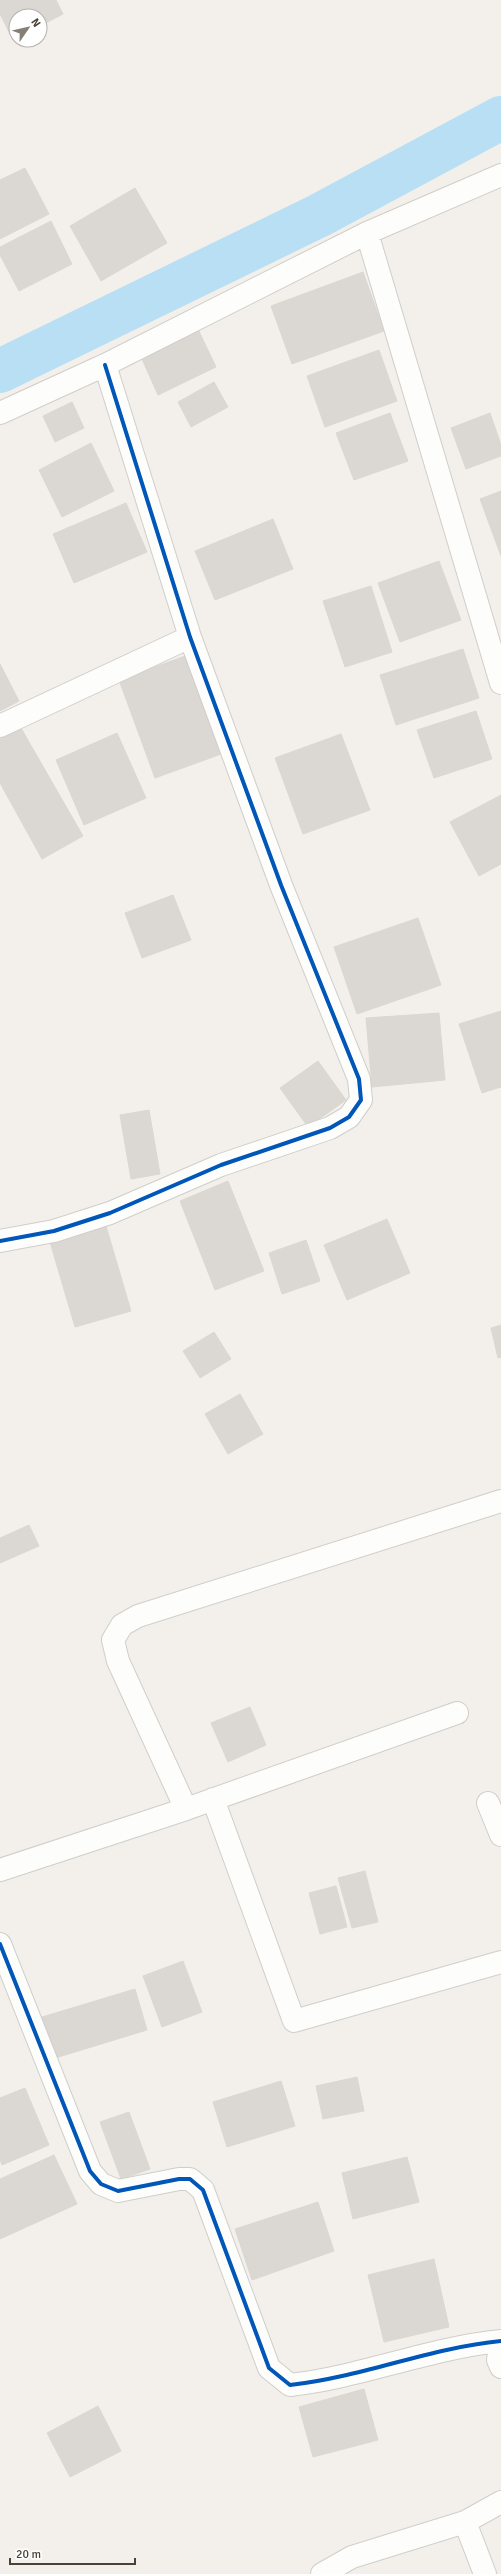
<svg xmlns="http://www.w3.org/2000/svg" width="501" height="2574" viewBox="0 0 501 2574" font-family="Signika,sans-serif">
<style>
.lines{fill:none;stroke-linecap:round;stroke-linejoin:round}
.canal{stroke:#b9dff4;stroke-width:44}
.building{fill:#dbd7d2;stroke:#dbd7d1}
.minor-casing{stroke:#d1cec9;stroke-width:24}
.minor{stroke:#fdfdfc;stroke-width:22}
.cycleway-casing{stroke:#fff;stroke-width:6}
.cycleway{stroke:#0057b8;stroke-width:4}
</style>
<rect width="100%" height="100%" fill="#f3f0ec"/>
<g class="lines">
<path class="canal" d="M0,371L320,215L501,118"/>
</g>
<path class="building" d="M0,0H56L63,14L40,26V16H16V38L13,40L0,14Z
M25,168L49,214L0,239V180Z
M135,188L167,243L101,281L70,226Z
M51,221L72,264L19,291L0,255V247Z
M363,272L384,331L292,364L271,306Z
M195,323L216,367L158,395L138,350Z
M379,350L397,401L325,427L307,376Z
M214,382L228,407L191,427L178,402Z
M72,402L84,428L55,442L43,416Z
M390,413L408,461L354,480L336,433Z
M490,413L501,445V456L466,469L451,428Z
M91,443L114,491L62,517L39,470Z
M501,491V556L480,499Z
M126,503L147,552L74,583L53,534Z
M273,519L293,569L215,600L195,551Z
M439,561L461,620L400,642L378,583Z
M371,586L392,652L345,667L323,601Z
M463,649L479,698L396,725L380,675Z
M188,655L224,753L155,778L119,680Z
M0,664L19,701L0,711Z
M476,711L492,759L434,778L417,730Z
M21,728L83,836L42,859L0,783V739Z
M117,733L146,798L84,825L56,760Z
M341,734L370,810L303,834L275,758Z
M501,795V864L479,876L450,822Z
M173,895L191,940L142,958L125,913Z
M418,918L441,985L357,1014L334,947Z
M501,1011V1087L482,1093L459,1024Z
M439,1013L445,1080L372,1087L366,1018Z
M318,1061L346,1100L308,1127L280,1088Z
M149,1110L160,1174L131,1179L120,1115Z
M228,1181L264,1271L215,1290L180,1201Z
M387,1219L410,1273L347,1300L324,1245Z
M106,1226L131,1311L75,1327L50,1242Z
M306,1240L320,1281L282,1294L269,1253Z
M501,1325V1357L498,1358L491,1328Z
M214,1332L231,1359L200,1378L183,1351Z
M240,1394L263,1434L228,1454L205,1414Z
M29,1525L39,1546L0,1563V1538Z
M250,1707L266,1745L228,1762L211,1723Z
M365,1871L378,1922L352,1928L338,1878Z
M336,1886L347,1927L320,1934L309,1893Z
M183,1961L202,2012L162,2027L143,1976Z
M135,1989L147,2030L52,2059L39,2018Z
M357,2077L364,2111L323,2119L316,2086Z
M281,2081L295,2126L227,2147L213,2102Z
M25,2088L49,2145L2,2165L0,2159V2098Z
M129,2112L150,2169L121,2179L100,2122Z
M54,2155L77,2204L0,2239V2179Z
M407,2157L419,2202L353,2219L342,2173Z
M318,2202L334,2251L252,2280L235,2229Z
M434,2259L449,2327L384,2342L368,2275Z
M364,2389L378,2440L313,2457L299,2407Z
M98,2406L121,2451L70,2477L47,2433Z"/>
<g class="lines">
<defs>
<path id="minor" d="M367,233L501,683
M0,413L105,365L367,233L501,175
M0,726L190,637
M0,1241L54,1231L110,1213L221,1165L330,1128L349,1117L361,1100L359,1079L281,885L190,637L105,365
M213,1799L294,2021L501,1962
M488,1803L501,1835
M186,1809L118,1661L113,1640L122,1625L138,1616L501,1501
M0,1870L186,1809L457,1713
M0,1944L90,2171L101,2184L118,2191L179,2179H190L203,2190L269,2368L290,2385C362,2377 429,2348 501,2341
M501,2341L498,2360L501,2367
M465,2522L485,2574
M322,2574L352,2557L465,2522L501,2502"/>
</defs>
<use href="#minor" class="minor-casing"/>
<use href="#minor" class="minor"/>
<defs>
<path id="cycleway" d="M0,1241L54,1231L110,1213L221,1165L330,1128L349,1117L361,1100L359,1079L281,885L190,637L105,365
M0,1944L90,2171L101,2184L118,2191L179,2179H190L203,2190L269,2368L290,2385C362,2377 429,2348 501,2341"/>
</defs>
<use href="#cycleway" class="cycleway-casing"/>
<use href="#cycleway" class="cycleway"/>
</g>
<g transform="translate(28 28) rotate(56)"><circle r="19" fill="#ffffff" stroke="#b7b3af"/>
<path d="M0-3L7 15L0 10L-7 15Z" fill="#867f76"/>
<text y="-6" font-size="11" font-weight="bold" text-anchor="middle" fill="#4b4236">N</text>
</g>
<path d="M10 2558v6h125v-6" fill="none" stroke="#4b4236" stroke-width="2"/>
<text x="16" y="2558" font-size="12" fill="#4b4236" stroke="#ffffff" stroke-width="3" paint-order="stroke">20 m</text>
</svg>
